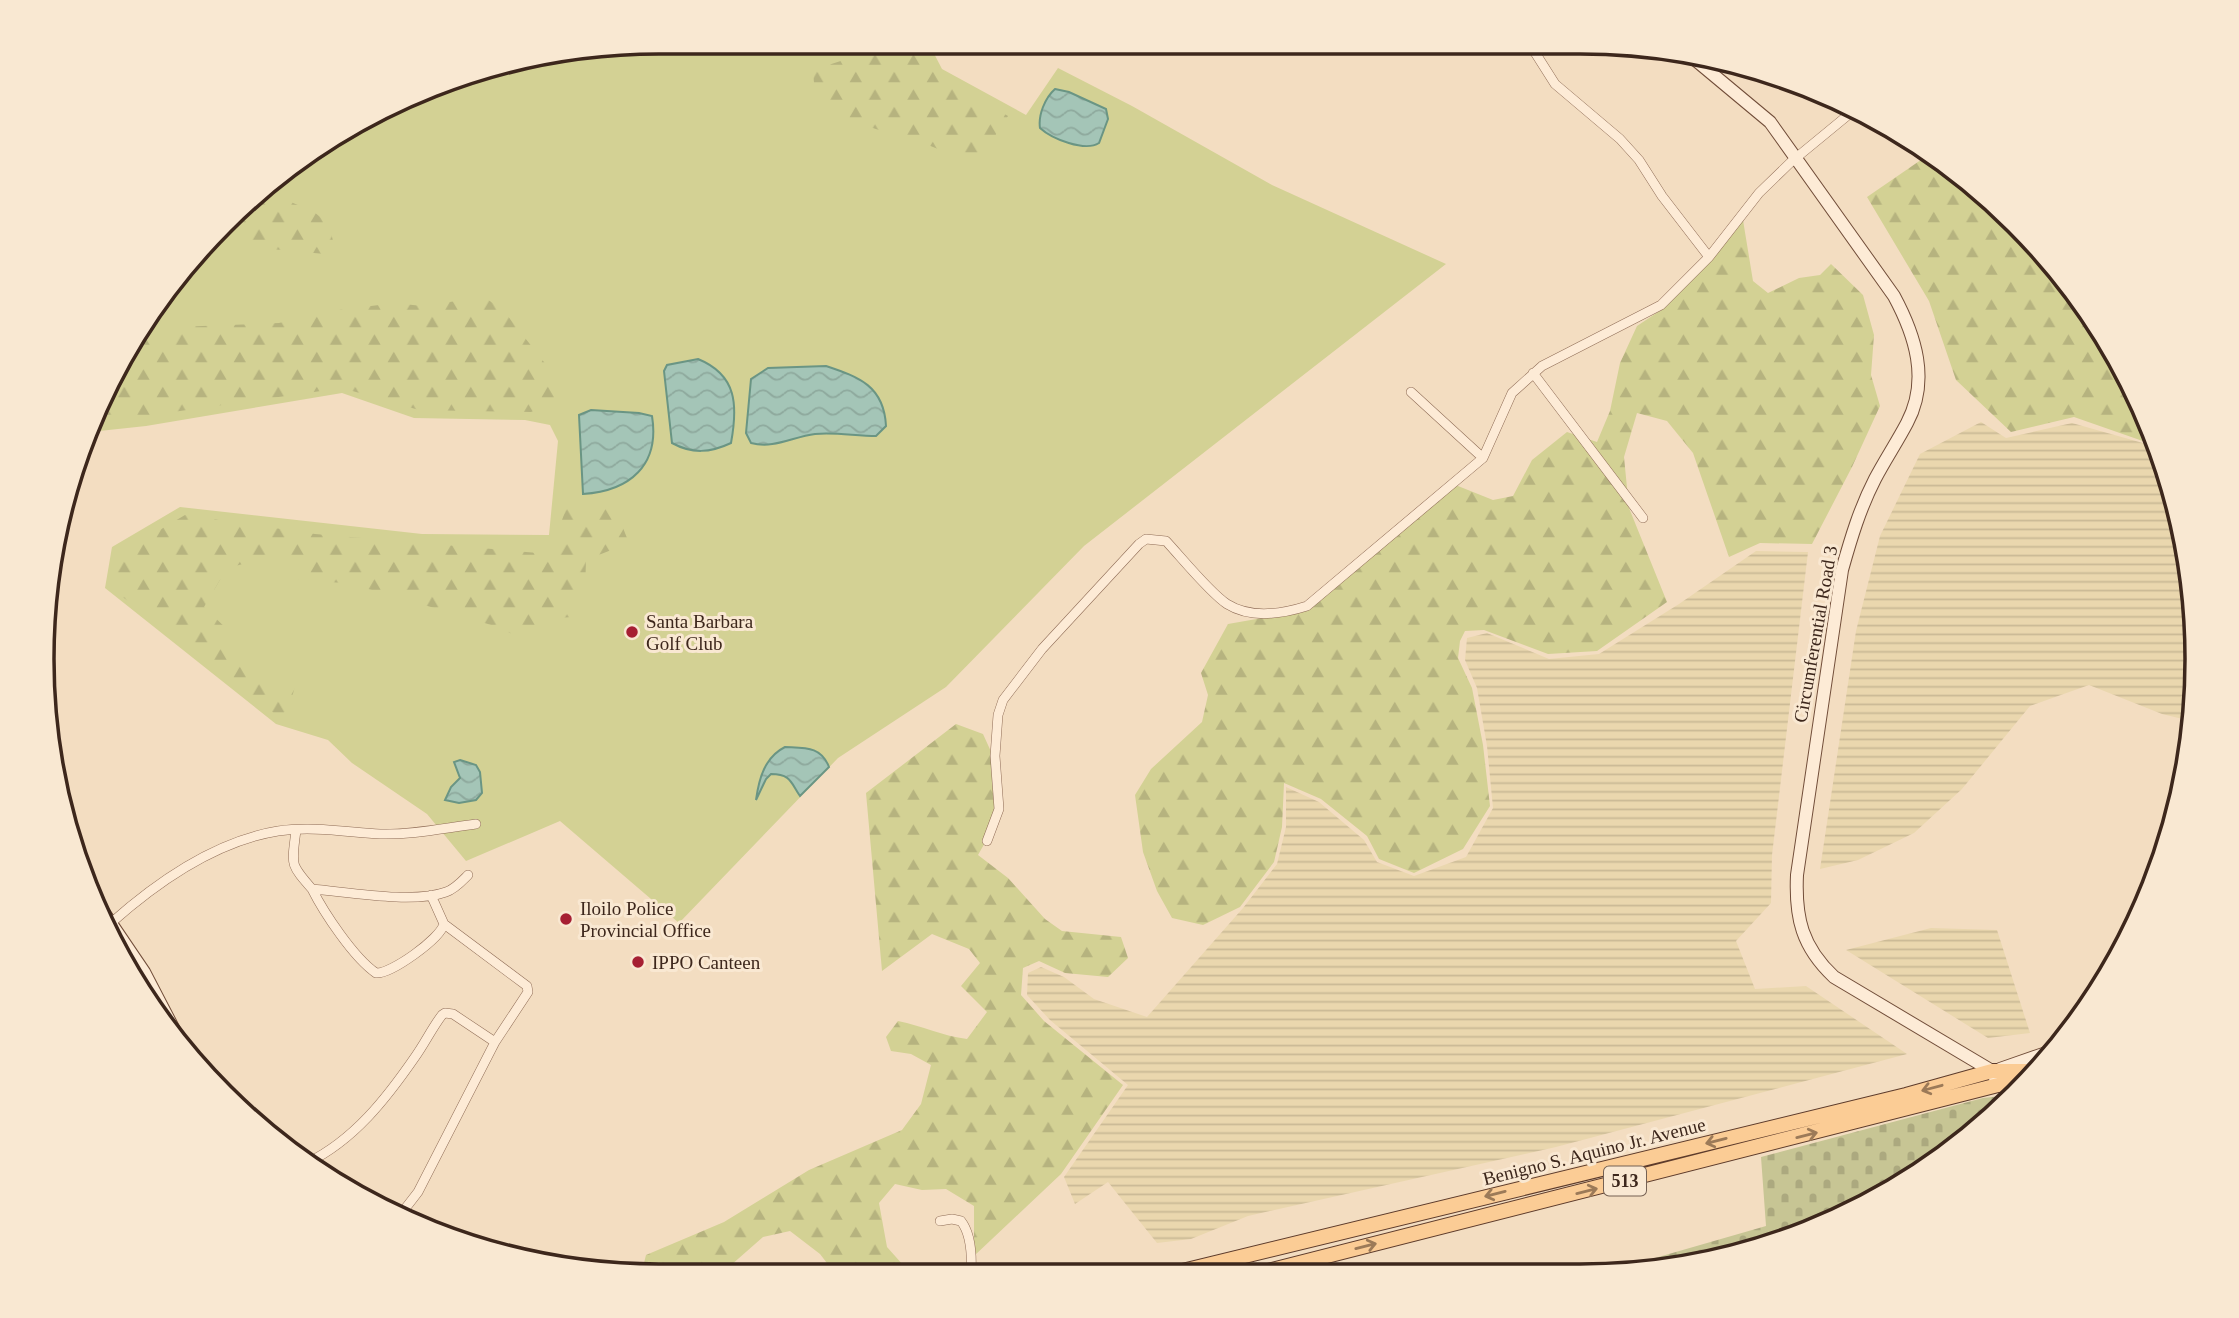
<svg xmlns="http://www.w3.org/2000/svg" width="2239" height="1318" viewBox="0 0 2239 1318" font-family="'Times New Roman',serif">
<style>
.farmland{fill:url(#farmland-rules)}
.grass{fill:#d3d194}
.forest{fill:url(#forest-firs)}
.cemetery{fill:url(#cemetery-stones)}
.water{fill:url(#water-waves);stroke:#6a9584;stroke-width:2}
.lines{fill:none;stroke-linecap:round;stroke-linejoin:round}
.minor-casing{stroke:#8f6c56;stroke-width:10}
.secondary-casing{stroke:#714d39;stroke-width:14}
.primary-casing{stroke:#5d3b2b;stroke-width:16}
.minor{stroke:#fdebd6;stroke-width:9}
.secondary{stroke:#fdebd6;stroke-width:12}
.primary{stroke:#fbcc95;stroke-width:14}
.oneway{stroke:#9c7a58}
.poi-dot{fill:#a61f33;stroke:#f9e8d2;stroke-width:2.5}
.labels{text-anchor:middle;stroke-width:6;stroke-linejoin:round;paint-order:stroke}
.shield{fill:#f9e8d2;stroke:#756153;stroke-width:2}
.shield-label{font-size:18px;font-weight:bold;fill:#3d271c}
.poi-label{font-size:19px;fill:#3d271c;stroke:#f9e8d2;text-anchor:start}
.street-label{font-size:19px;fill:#3d271c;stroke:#f9e8d2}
.rim{fill:none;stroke:#3d271c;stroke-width:3.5}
</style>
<defs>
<pattern id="farmland-rules" width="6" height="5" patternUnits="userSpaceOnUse" patternTransform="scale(1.75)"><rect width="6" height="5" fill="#ead7ae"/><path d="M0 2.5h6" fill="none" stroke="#cab995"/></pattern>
<pattern id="forest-firs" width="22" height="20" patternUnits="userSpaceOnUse" patternTransform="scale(1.75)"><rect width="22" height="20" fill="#d3d194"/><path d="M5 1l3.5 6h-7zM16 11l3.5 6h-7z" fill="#b6b37f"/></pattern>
<pattern id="cemetery-stones" width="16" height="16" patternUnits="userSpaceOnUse" patternTransform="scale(1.75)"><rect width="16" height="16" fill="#c7c594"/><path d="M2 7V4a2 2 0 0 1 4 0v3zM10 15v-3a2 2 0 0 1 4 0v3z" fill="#aca97f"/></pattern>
<pattern id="water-waves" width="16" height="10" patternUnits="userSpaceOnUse" patternTransform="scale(1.75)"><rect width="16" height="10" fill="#a4c5b7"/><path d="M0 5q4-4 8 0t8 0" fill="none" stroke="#8ea99d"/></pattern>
</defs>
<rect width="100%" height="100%" fill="#f3ddc1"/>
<path class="farmland" d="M1981,422L2006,438L2072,423L2157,447L2185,539L2197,659L2191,721L2162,714L2089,685L2030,706L1962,789L1914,833L1858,860L1820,869L1856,631L1880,536L1920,454Z
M1756,551L1808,552L1772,855L1771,903L1736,941L1755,989L1806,986L1907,1054L1556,1147L1248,1216L1191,1239L1157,1243L1108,1182L1075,1204L1064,1177L1128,1085L1050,1020L1027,995L1028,973L1041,967L1064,977L1094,999L1147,1017L1243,908L1277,864L1286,827V787L1319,802L1364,840L1377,862L1414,876L1466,857L1493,808L1487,746L1477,688L1465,660L1467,638L1487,633L1549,659L1599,654L1679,604Z
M1931,928L1997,930L2030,1033L1988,1038L1846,950Z"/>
<path class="grass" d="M659,42H928L942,69L1026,115L1058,68L1132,106L1272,185L1446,264L1084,546L946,687L838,758L679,923L560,821L466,861L427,814L352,763L328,740L276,724L105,588L112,547L180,507L422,534L549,535L558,441L550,425L525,420L414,418L342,393L146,426L90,432L169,284L284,169L461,75Z"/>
<path class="forest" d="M862,42H920L936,74L1008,116L995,136L990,155L978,166C960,161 945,151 928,145C898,134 826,122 815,86C813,81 814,74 813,70L856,56Z
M1931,153L2017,223L2093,317L2150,423L2157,446L2074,417L2011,432L1956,380L1929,301L1867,197Z
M263,190L314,212L329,224L333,241L325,254L260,248L220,233Z
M1742,214L1753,281L1768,293L1799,278L1820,275L1831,264L1863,295L1874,335L1871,375L1880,406L1852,467L1812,544L1760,543L1729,557L1693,453L1667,421L1637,413L1624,457L1629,508L1667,602L1597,651L1548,654L1484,630L1465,631L1460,641L1458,658L1472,688L1483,745L1490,806L1463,849L1414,873L1379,859L1367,836L1321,799L1284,783L1282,827L1274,862L1240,907L1203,925L1172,918L1157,891L1143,852L1135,795L1151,769L1202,722L1208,695L1201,673L1228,624L1303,611L1453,484L1493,500L1513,496L1532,460L1567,432L1597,442L1610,411L1620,363L1637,326L1667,306Z
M484,297L503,310L551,371L557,386L556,398L546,406L531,412L419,410L342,388L95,423L144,331L176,327L279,323L323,312L395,303L422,306Z
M568,503L608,508L621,523L629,543L586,560L585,592L573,617C550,618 541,624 526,641L498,627L384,593L344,583L299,580L278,559L255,561L227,568L204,607L231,633L229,655L278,686H295L290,705L280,718L111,588L121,553L185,515L315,534L550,554Z
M956,724L983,734L998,767L999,818L978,855L1008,878L1045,919L1062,931L1121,937L1128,958L1108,977L1065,973L1039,961L1023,968L1021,995L1044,1021L1123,1085L1061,1174L974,1256V1206L946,1189L922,1190L895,1184L879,1203L887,1247L912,1275H836L820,1254L790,1231L763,1237L730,1266L712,1275H641L646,1255L724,1222L809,1170L902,1130L921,1104L931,1065L911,1054L891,1051L886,1037L898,1021C922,1026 943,1036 967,1039L987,1012L961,986L980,963L969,949L932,934L882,971L866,793Z"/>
<path class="cemetery" d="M2011,1095L1987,1123L1888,1194L1778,1243L1621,1275H1596L1766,1226L1761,1157L1983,1098Z"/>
<path class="water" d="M1055,89L1069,92L1106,109L1108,119L1099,143C1085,152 1052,139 1040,128C1038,115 1045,98 1055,89Z
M698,359C737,375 738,405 731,443C710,453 692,454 672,443L664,371L667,365Z
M826,366C859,377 884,386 886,426L876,436C856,436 835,432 815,434C792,437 774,449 751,443L746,433L751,379L768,368Z
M591,410L639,413L652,416C660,465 630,491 583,494L579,415Z
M785,747C805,748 821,746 829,767L800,796C791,783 791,774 771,774L766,779L756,800C759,778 765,757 785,747Z
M460,760L476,765L480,772L482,793L476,800L459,803L445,800L451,787L460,778L454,762Z"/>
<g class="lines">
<defs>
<path id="minor" d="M1529,43L1555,84L1620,139L1639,160L1662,196L1709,257
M1533,373L1643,518
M1411,392L1483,458
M296,830C292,865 289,863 312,889C348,892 413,904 446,892C455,889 462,881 468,875
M987,841L999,809L995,756L998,715L1003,700L1042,649L1139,544L1146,539L1166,541C1181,557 1210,593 1227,604C1251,619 1282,614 1307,606L1483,458L1512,393L1542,366L1661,305L1709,257L1759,193L1791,162L1853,111
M312,889C324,913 354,958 376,973C391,974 440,939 444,924
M111,923C157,882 216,841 278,831C312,826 347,832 380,834C412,835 444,828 476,824
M307,1163C354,1140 386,1099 415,1057C425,1043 432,1028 442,1015L445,1013L453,1014L495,1042
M401,1214L418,1192L495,1042L528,992L527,986L444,924L431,895
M940,1221L952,1219L961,1221C972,1235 972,1258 971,1275"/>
<path id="secondary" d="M1692,57L1770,122L1894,296C1915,335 1930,380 1907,423C1897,442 1885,460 1875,479C1860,508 1851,538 1842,570L1797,875C1795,918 1802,947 1834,977L1992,1071L1994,1076
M104,913L144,972L183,1047
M2000,1069L2049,1052"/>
<path id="primary" d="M1166,1275L1906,1095L1992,1071H2032
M1252,1275L1998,1085L2022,1083"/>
</defs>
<use href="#minor" class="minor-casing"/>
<use href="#secondary" class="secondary-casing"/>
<use href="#primary" class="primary-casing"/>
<use href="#minor" class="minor"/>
<use href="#secondary" class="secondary"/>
<use href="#primary" class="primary"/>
</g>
<defs><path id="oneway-shaft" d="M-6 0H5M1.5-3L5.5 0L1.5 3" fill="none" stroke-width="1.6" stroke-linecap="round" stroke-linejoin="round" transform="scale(1.75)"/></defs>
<g class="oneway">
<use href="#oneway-shaft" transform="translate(1932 1088) rotate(165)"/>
<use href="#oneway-shaft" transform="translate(1807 1135) rotate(-14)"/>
<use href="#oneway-shaft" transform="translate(1716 1141) rotate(166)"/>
<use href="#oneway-shaft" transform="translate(1587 1191) rotate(-14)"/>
<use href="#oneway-shaft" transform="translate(1495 1194) rotate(166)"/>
<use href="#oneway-shaft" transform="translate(1366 1246) rotate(-14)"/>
</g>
<g class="poi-dot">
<circle cx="632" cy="632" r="7"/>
<circle cx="566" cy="919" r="7"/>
<circle cx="638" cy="962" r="7"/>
</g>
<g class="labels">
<rect class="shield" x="1604" y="1166.5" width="42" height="29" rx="5"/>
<g class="shield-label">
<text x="1625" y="1187">513</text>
</g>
<g class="poi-label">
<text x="646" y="628">Santa Barbara<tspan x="646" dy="22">Golf Club</tspan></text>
<text x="580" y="915">Iloilo Police<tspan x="580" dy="22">Provincial Office</tspan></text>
<text x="652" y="969">IPPO Canteen</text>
</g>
<g class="street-label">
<text transform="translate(1815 634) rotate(-80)" y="7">Circumferential Road 3</text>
<text transform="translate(1594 1151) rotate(-14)" y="7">Benigno S. Aquino Jr. Avenue</text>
</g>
</g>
<path d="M0 0H2239V1318H0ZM659 54H1580A605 605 0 0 1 2185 659V659A605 605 0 0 1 1580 1264H659A605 605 0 0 1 54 659V659A605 605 0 0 1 659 54Z" fill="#f9e8d2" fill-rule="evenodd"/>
<path class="rim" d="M659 54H1580A605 605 0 0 1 2185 659V659A605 605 0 0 1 1580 1264H659A605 605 0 0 1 54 659V659A605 605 0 0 1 659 54Z"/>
</svg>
